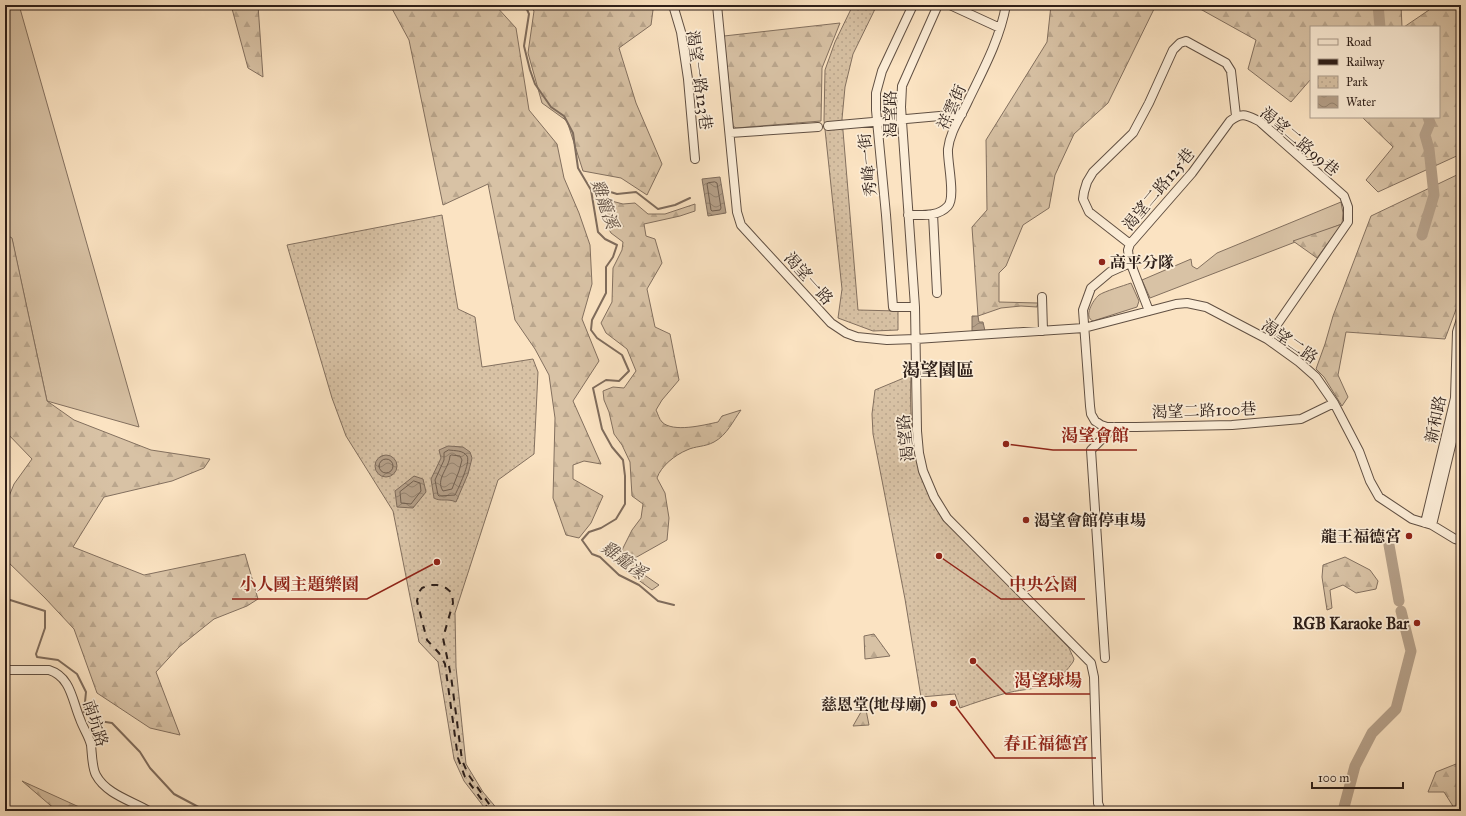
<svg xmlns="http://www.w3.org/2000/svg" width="1466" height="816" viewBox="0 0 1466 816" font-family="'IM FELL Great Primer','Noto Serif TC',serif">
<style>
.green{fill:#d8c2a5;stroke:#83705f}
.forest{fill:url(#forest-firs);stroke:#83705f}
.park{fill:url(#park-dots);stroke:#83705f}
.water{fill:url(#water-waves);stroke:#7f6c5c}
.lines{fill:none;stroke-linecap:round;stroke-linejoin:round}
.shore{stroke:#726051;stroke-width:1}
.stream{stroke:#7f6c5c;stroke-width:2}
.river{stroke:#b5a089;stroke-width:11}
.minor-casing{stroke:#615043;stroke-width:10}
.minor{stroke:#fcedd7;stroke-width:8}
.rail{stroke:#2e1f19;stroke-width:2;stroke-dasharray:7 7;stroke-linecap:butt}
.poi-dot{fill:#8f2418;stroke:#fcedd7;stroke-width:1.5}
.labels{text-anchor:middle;stroke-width:3.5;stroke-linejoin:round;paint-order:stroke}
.street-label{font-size:16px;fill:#2e1f19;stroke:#fcedd7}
.poi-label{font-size:16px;font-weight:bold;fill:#2e1f19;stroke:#fcedd7;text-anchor:end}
.water-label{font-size:17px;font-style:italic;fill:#5d4c40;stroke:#fcedd7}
.quarter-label{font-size:18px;font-weight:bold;fill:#2e1f19;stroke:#fcedd7}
.leader{fill:none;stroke:#8f2418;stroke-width:1.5}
.callout-dot{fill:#8f2418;stroke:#fcedd7;stroke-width:1.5}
.callout-label{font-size:17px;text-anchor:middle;font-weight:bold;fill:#8f2418;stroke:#fcedd7;stroke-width:3.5;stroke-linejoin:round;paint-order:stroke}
</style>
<defs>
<pattern id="forest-firs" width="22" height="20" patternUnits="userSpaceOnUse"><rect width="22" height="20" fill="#d8c2a5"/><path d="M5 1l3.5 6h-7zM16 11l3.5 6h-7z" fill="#baa68d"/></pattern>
<pattern id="park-dots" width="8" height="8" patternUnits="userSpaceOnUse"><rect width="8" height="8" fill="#d8c2a5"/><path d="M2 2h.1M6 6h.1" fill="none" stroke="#baa68d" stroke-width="1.8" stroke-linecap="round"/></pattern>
<pattern id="water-waves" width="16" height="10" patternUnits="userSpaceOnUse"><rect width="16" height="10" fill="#b5a089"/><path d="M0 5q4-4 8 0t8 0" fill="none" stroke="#94826f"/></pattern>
</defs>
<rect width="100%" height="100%" fill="#fbe3c2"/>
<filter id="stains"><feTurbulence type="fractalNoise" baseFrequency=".005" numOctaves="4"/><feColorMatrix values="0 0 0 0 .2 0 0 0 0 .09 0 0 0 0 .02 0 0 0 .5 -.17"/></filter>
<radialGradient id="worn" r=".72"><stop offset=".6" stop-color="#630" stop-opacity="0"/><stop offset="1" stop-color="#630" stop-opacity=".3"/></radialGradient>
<path class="green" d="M5,5H19L139,427L47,401L12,239L5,234Z
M1341,202L1343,213L1342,224L1150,298L1142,280L1191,259L1192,266L1197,269L1217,253Z
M1131,283L1139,301L1137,307L1093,321C1083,317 1093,300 1099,295C1105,291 1123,286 1131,283Z"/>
<path class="forest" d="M231,5H258L263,77L248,68Z
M390,5H495L516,28L529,110L557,144L564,178L579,213L590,245L592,284L582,319L599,361L573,401L601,464L584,461L573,465V479L603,496L591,523L579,538L566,535L553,498L555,418L549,375L535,349L515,320L488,184L443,205L409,40Z
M529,5H649L653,10L651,25L619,48L636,103L662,164L647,195L621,178L583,171L567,121L542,103L528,53L534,11Z
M1051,5H1156L1108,103L1074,134L1055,175L1049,208L1023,225L1006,266L999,273V302L1038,303L1037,307L1021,306L1001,308L978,316L972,227L987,210L986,140L1047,42Z
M1193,5H1401L1402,27H1311V79L1291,102L1248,69L1256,40Z
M1425,5H1461V154L1378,192L1366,180L1393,147L1362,117H1439V27H1404L1429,10Z
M840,23L822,68L821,121L736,128L733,126L724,36Z
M1461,173V296L1445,339L1346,332L1338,375L1348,397L1342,406L1324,377L1316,369L1325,344L1333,316L1371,216Z
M600,198L623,204L635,203L648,214H665L695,204V211L680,216L644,224L646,236L655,239L662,263L647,289L655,327L670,334L679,380L662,400L656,410C658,414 659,419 662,422C673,433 704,425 718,422L722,416L741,410C733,421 727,435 714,442C705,447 695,446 687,450C675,455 661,466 657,478L665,493L669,518L667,540L635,558L640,572L659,585L652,590L618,565L623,548L632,530L641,518L643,504L632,496L630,462L622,445L614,434L609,412L604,400L603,391L613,387L624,388L636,371L627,349L606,333L601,323L612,302L613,268L622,250L623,242L611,233L601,215Z
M1342,224L1317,258L1293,241Z
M5,234L12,238L47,401L74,420L151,450L210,459L204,468L172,481L104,497L73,547L144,575L245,554L258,599L247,606L214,619L179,647L156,672L180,735L150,728L97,693L74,629L45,598L5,559V506L14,484L32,459L5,431Z
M1345,557L1370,570L1378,581L1376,589L1356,593L1343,585L1330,590L1332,608L1327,610L1322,577L1323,565Z
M874,634L890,656L865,659L864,636Z
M865,705L869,725L853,726Z
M1461,762V811H1456L1444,792H1428L1436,772Z
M22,781L88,811H57Z"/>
<path class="park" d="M853,5H877L853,54L845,87L842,119L858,310L898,311V330L873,331L838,318L842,289L824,120L825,70L835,42Z
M442,215L458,309L475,317L482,367L533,359L538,372L534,454L498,480L455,613L456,667L466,764L483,792L499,811H487L464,781L454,759L438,662L419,642L393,511L346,436L332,398L287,245Z
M911,375C909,423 913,473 939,513L1069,648L1074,659L1073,662C1050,694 1036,685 1003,694C989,698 974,703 960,708L955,694L921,697L905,599L873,434L872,414L875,390Z"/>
<path class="water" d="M720,177L726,213L708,216L702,179Z
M972,316H978L979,322H983L985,331H972Z
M448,446L463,447L470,452L472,458L468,474L456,502C448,498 440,502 434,498L431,479L441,458L439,450Z
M375 466a11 11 0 1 1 22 0a11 11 0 1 1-22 0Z
M414,476L423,479L426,492L413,508L397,507L395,491Z"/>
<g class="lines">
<path class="shore" d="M715,182L717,183L721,208L720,210L712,211L711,210L707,184L708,183Z
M449,450C455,451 463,450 467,456C471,462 458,489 455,495L439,496L438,495L435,480L444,460V453Z
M452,455L460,456L462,460L459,471L452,489L443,491C435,479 449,469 450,456Z
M379 466a7 7 0 1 1 14 0a7 7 0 1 1-14 0Z
M414,481L420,483L421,491L411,504L401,503L400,492Z"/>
<path class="stream" d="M525,5L529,14L524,46L530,70L535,84L551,107L564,116L573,133L578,168L591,190L598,232L605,239L617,245L613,257L606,267V293L592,320L591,330L597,338L622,355L629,371L619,381L606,380L593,388L602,429L612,447L623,460L625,476V504L616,519L601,528L589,532L582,540L592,554L600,557L619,575L639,585L658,601L674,605
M591,190L601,189L617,194L636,192L658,209L675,205L690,198
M5,594L7,599L45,611V628L36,654L37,657L58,660L77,674L86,692L84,712L93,720L112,723L140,752L150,768L174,794L206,811"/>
<path class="river" d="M1378,5L1380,27
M1422,235L1434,195L1429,149L1425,135L1430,123L1428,117
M1389,545L1399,601
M1343,811L1355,766L1372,733L1396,709L1411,651L1401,611"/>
<defs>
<path id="minor" d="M673,5L681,32L688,79L695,159
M717,5L737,212L741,225L831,323L846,333L857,337L887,340L916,339L1084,328L1176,304L1187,303L1206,307L1267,339L1299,362L1316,377L1334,403L1359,451L1370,481L1379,497L1412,519L1432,525L1455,539L1461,541
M913,5L882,71L876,93V110L886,215L893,307H915
M938,5L902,86L901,107L915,307L917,431L919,453L923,471L934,497L947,518L1091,663L1094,677L1098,803L1101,811
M950,5L1000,28
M828,126L962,114
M730,133L818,127
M933,214L937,293
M908,215C922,215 938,217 948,206C956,197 947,161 948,149C950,131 961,117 968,101C983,70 1000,39 1006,5
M1130,244L1089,212L1083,199L1084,192L1087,182L1093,172L1133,133L1149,103L1173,50L1180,43L1186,41L1226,63L1231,71L1236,116
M1130,263L1110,272L1091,288L1083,310L1090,406L1091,414L1095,421L1101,425L1107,427H1136L1232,425L1301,419L1334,403
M1042,297L1043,331
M1149,311L1129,259L1128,250L1130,244L1192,173L1230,121C1242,112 1246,115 1259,121L1344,196L1348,207V222L1267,339
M1425,523L1455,398L1457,332L1461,319
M1432,525L1461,404
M1105,658L1091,450L1114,427
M5,670H49C71,677 72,700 80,719C83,728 89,736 91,745C92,753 92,768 96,775C106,794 132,801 149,811"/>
</defs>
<use href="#minor" class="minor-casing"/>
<use href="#minor" class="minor"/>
<path class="rail" d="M490,811L465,777L458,758L445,664L439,653L427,640L417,601L419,592L422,588L429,585H437L446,588L452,593L453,603L443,638L451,676L462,760L468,774L494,811"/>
</g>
<g class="poi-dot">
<circle cx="1102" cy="262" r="4"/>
<circle cx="1026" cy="520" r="4"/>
<circle cx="1409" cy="536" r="4"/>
<circle cx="1417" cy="623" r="4"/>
<circle cx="934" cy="704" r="4"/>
</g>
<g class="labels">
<g class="street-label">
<text transform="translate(700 80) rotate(82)" y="6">渴望一路123巷</text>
<text transform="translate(951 107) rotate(-66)" y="6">祥雲街</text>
<text transform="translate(890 114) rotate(-90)" y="6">渴望路</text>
<text transform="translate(1300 141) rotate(40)" y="6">渴望二路99巷</text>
<text transform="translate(867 165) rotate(-96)" y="6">秀峰一街</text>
<text transform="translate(1158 189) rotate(-50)" y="6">渴望二路125巷</text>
<text transform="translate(809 278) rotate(48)" y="6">渴望一路</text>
<text transform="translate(1290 341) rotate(35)" y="6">渴望二路</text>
<text transform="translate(1204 410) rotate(-2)" y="6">渴望二路100巷</text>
<text transform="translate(1435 419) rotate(-78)" y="6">新和路</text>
<text transform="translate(905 438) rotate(-96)" y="6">渴望路</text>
<text transform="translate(96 723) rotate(72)" y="6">南坑路</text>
</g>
<g class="poi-label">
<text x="1110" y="268" text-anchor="start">高平分隊</text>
<text x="1034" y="526" text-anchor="start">渴望會館停車場</text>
<text x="1401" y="542">龍王福德宮</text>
<text x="1409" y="629">RGB Karaoke Bar</text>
<text x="926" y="710">慈恩堂(地母廟)</text>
</g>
<g class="water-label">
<text transform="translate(605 204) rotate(71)" y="6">雞籠溪</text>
<text transform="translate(624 560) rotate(36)" y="6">雞籠溪</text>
</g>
<g class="quarter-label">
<text x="938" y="376">渴望園區</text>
</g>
</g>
<path class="leader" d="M1006 444L1053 450H1137M939 556L1001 599H1085M437 562L367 599H232M973 661L1006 694H1090M953 703L995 758H1096"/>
<g class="callout-dot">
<circle cx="1006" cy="444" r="4"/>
<circle cx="939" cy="556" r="4"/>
<circle cx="437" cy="562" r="4"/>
<circle cx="973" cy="661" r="4"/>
<circle cx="953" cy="703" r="4"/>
</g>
<g class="callout-label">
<text x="1095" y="441">渴望會館</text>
<text x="1043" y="590">中央公園</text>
<text x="299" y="590">小人國主題樂園</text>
<text x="1048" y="686">渴望球場</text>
<text x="1046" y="749">春正福德宮</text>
</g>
<rect width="1466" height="816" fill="none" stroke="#fbe3c2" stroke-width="20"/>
<rect x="6" y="6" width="1454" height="804" fill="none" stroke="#2e1f19" stroke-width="2"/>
<rect x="10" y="10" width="1446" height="796" fill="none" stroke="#2e1f19"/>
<rect x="1310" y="26" width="130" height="92" fill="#fcedd7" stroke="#aa9b8b"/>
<rect x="1318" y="39" width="20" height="6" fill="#fcedd7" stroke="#aa9b8b"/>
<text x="1346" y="46" font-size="12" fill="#2e1f19">Road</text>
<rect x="1318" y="59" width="20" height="6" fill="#2e1f19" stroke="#aa9b8b"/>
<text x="1346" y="66" font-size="12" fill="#2e1f19">Railway</text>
<rect x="1318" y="76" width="20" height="12" fill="url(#park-dots)" stroke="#aa9b8b"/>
<text x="1346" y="86" font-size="12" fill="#2e1f19">Park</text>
<rect x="1318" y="96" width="20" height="12" fill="url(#water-waves)" stroke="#aa9b8b"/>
<text x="1346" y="106" font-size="12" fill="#2e1f19">Water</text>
<path d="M1312 782v6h91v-6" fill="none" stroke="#2e1f19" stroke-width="2"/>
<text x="1318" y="782" font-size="12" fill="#2e1f19" stroke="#fcedd7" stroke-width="3" paint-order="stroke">100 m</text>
<rect width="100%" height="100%" filter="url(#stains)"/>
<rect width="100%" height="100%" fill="url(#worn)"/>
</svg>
